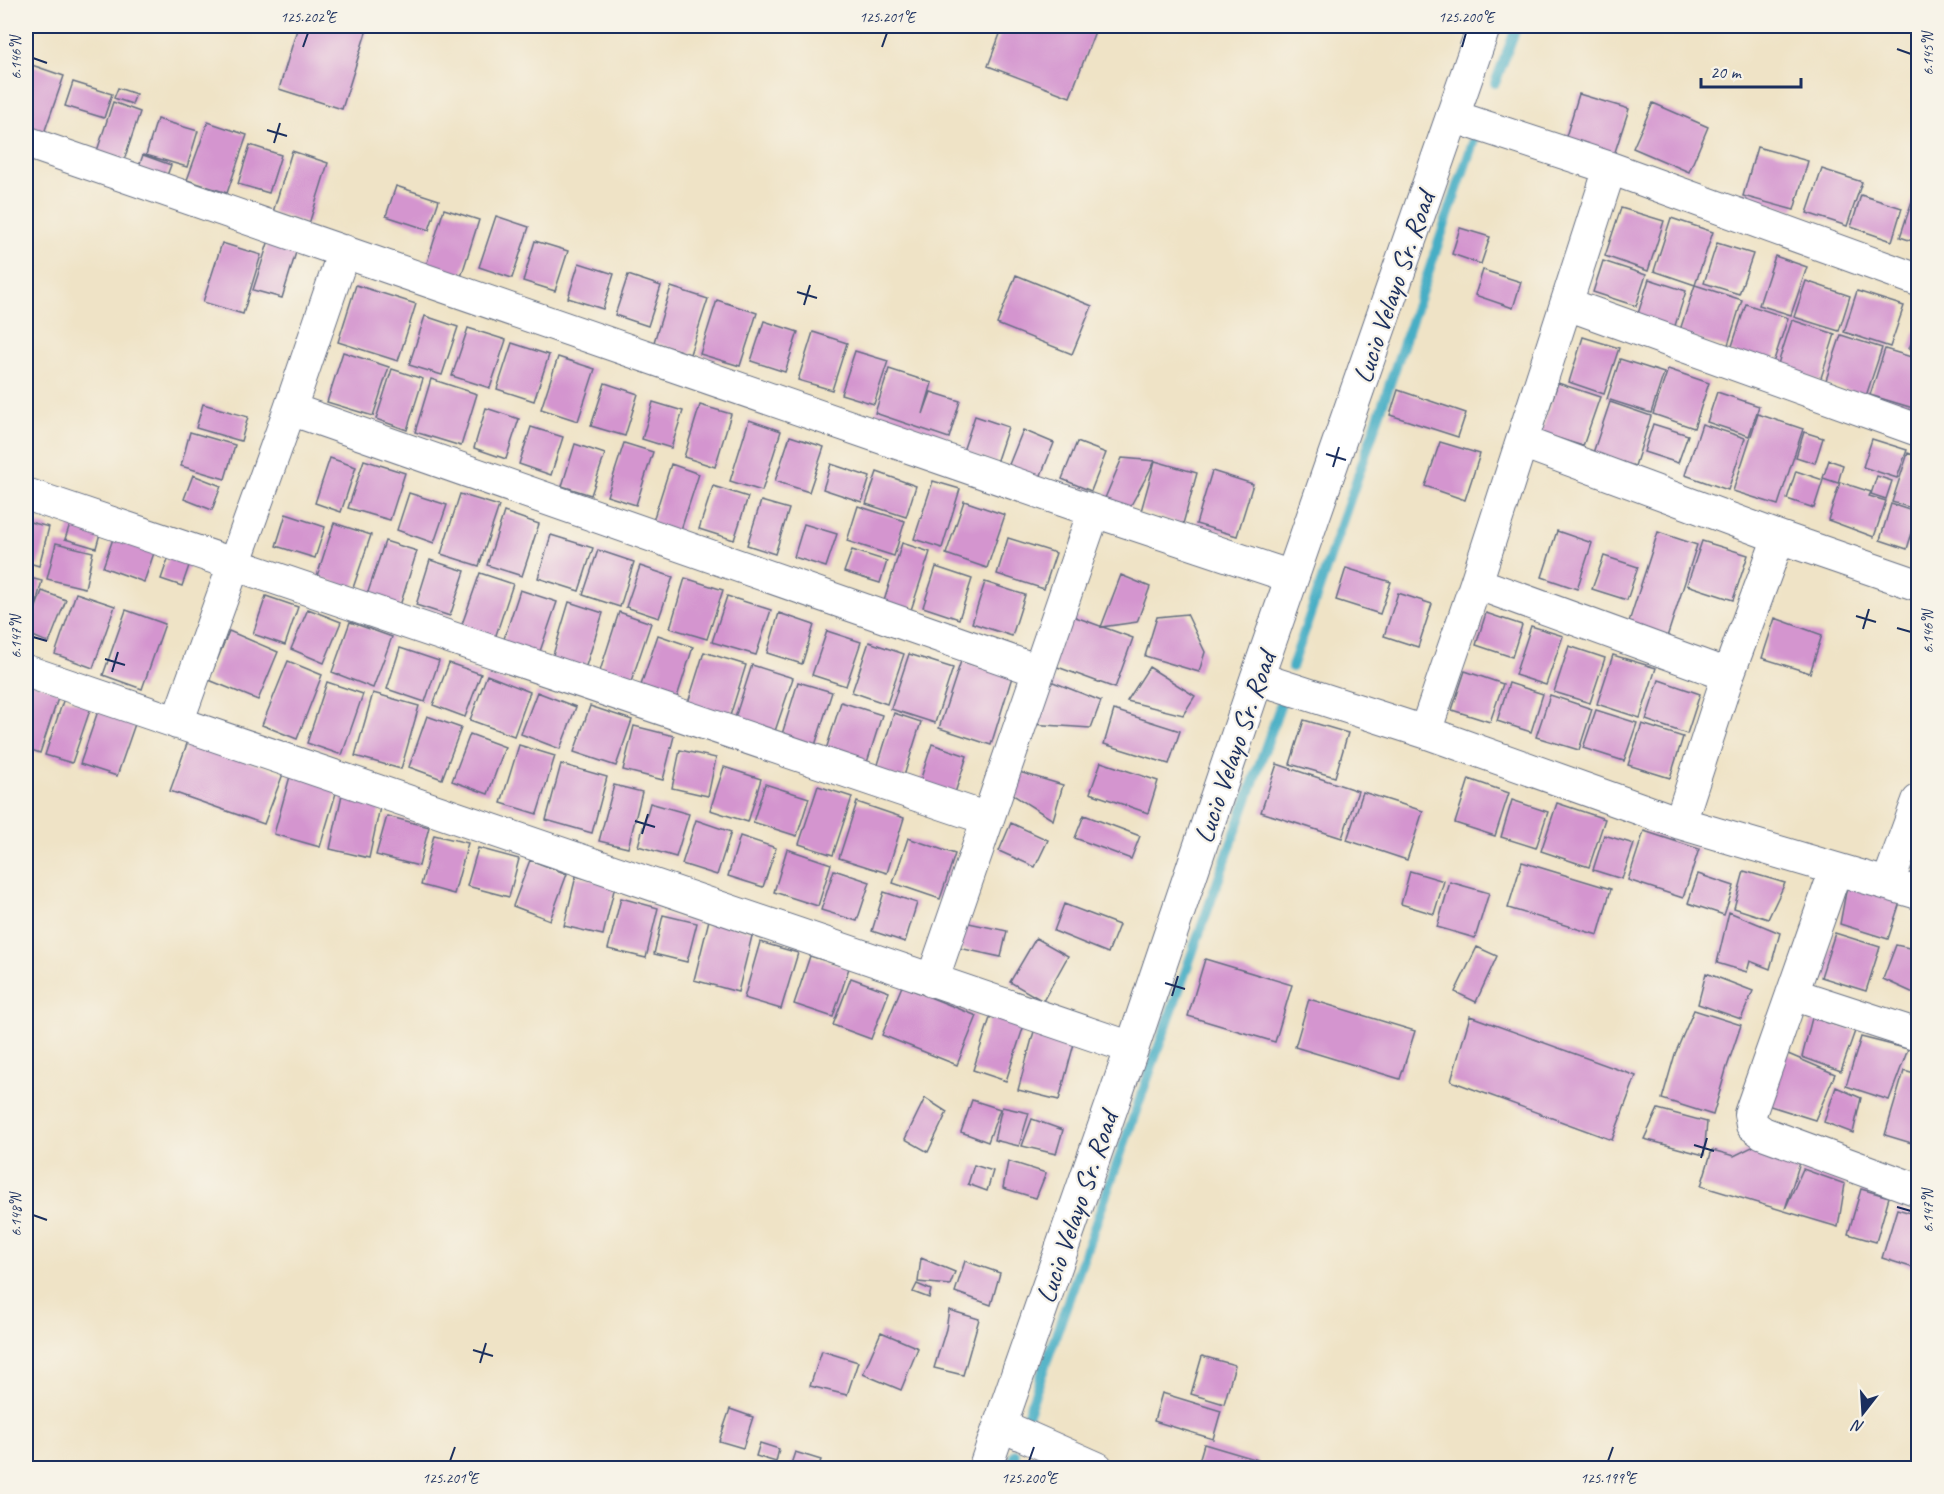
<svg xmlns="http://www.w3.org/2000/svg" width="1944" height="1494" viewBox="0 0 1944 1494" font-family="Caveat,sans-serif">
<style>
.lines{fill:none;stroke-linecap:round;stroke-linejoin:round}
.stream{stroke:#46aec5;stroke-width:10}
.building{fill:#d495cf}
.minor-casing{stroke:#656e82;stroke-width:34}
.secondary-casing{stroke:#656e82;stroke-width:35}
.minor{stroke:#fff;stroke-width:32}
.secondary{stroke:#fff;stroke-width:33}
.ticks{fill:none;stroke:#1b2f5e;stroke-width:2}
.labels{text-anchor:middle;stroke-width:4.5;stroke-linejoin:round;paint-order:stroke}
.street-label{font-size:28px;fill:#1b2f5e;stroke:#f7f3e8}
.neatline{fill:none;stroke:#1b2f5e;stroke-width:2}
.ticks-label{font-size:15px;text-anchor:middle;fill:#1b2f5e}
</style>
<rect width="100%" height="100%" fill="#f7f3e8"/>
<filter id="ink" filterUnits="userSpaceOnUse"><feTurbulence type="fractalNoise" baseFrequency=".0167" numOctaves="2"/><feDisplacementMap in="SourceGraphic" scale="12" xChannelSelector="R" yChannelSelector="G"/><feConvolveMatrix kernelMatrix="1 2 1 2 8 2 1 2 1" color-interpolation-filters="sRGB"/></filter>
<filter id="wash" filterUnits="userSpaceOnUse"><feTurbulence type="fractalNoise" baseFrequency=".008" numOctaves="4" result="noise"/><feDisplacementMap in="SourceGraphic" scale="24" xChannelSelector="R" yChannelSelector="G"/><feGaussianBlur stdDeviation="1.35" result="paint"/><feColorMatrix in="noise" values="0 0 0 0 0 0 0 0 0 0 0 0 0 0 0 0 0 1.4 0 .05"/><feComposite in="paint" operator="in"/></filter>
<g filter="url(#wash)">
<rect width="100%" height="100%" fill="#efe3c6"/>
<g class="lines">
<path class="stream" d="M1495,83L1517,26
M1292,667L1475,137
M1027,1416L1281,704
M1010,1468L1015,1454"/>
</g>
<g id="blocks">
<path class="building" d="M298,26H368L342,109L279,89Z
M1003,26H1097L1070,97L988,66Z
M26,63L64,76L44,133L26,127Z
M73,82L112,94L104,118L65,106Z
M118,88L136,94L132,104L114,98Z
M1579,94L1629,109L1613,158L1564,143Z
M113,102L140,112L124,160L97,151Z
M1653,103L1708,127L1689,172L1633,148Z
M157,119L198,131L187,167L146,155Z
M208,122L247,135L227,193L187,180Z
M250,145L281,155L269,193L238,184Z
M1757,147L1808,161L1794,210L1743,196Z
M292,151L328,163L309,224L273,212Z
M143,155L171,165L166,178L138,169Z
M1822,169L1862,182L1847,226L1807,213Z
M396,186L439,200L429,230L386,216Z
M1861,195L1902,208L1892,241L1851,227Z
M1913,198L1918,200V243L1900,237Z
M1621,208L1664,221L1648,271L1605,256Z
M444,209L479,220L461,277L426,266Z
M496,216L529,227L512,278L479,267Z
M1671,218L1713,232L1695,285L1654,271Z
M1460,228L1490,237L1481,264L1452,254Z
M269,240L297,249L282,298L253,290Z
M535,241L568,251L555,291L523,281Z
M222,243L261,255L243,314L203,302Z
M1717,243L1753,254L1739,294L1704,283Z
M1775,256L1807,267L1791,315L1759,305Z
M1603,261L1646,275L1636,306L1593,292Z
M579,263L614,274L603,309L568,298Z
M1483,270L1521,282L1513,308L1475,295Z
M628,275L661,286L648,326L615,315Z
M1016,275L1092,306L1072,354L997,324Z
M1649,279L1686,291L1673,332L1636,320Z
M1806,281L1850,296L1839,331L1794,317Z
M356,285L416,304L398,361L338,342Z
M1695,285L1742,300L1727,348L1679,333Z
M671,287L708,299L690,354L654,342Z
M1857,291L1904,306L1890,347L1844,332Z
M717,300L757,313L740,366L700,354Z
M1746,304L1788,318L1772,366L1730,352Z
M425,316L458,327L442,375L409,365Z
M1792,320L1835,334L1820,381L1777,367Z
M764,321L798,332L785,372L751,361Z
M468,328L506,340L490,388L452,376Z
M1915,331L1918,332V353L1909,349Z
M813,332L847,343L832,390L798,380Z
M1841,335L1882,348L1866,396L1825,383Z
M1583,337L1619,348L1604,394L1569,382Z
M512,343L549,355L534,401L497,389Z
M1885,349L1918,359V391L1913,408L1870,395Z
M855,351L888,361L874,404L841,394Z
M343,352L389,367L373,416L327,402Z
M558,357L595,369L578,421L541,409Z
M1620,359L1664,373L1651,413L1607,399Z
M392,369L423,379L407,430L376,419Z
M889,369L932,383L923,414L931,392L960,401L949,438L875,413Z
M1668,369L1709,383L1694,428L1653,414Z
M431,379L477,394L461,446L415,432Z
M605,383L638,394L625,436L591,426Z
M1558,383L1600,397L1583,446L1541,433Z
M1398,390L1466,413L1458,437L1390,415Z
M1717,392L1759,406L1749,436L1707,422Z
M653,402L683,411L671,448L642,439Z
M1610,402L1651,416L1635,466L1593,453Z
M203,404L248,417L241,441L196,428Z
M700,405L731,414L715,467L684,457Z
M486,408L519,419L506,459L474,448Z
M1758,414L1803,429L1778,505L1733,491Z
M975,416L1008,427L996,463L963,451Z
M749,420L781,431L762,491L730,481Z
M1653,424L1688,435L1678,463L1644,452Z
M1702,424L1745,438L1728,490L1685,475Z
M531,427L563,437L551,475L519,464Z
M1023,430L1054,443L1039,480L1008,467Z
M190,432L235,445L225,479L181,466Z
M1804,432L1823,438L1815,463L1796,457Z
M790,436L824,447L809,492L775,481Z
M1872,439L1907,450L1897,478L1863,467Z
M1077,442L1106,453L1091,491L1062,479Z
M1440,442L1480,454L1465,500L1425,486Z
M624,443L653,452L636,505L607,496Z
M575,444L605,454L591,495L562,486Z
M1908,453L1918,457V510L1892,502Z
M330,458L356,467L341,512L315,503Z
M1122,458L1155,461L1130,507L1103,503Z
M364,460L405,473L390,520L348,508Z
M1829,460L1843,465L1838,483L1823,478Z
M1155,461L1197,473L1183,524L1141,511Z
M671,464L699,474L679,536L651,527Z
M831,464L870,477L862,502L823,489Z
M1212,471L1253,484L1237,536L1196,524Z
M1796,471L1823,480L1814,508L1787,499Z
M877,472L916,486L906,517L866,504Z
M193,475L221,486L212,510L184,499Z
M1877,476L1892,481L1886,499L1871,494Z
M933,481L960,489L942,548L914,539Z
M1840,482L1871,492L1869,496L1886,501L1874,537L1828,520Z
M713,486L748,497L734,540L699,529Z
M409,493L447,505L434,543L397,530Z
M460,494L499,506L479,566L441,554Z
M761,501L789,509L775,554L747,545Z
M964,501L1005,515L987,568L946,554Z
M1891,504L1918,513L1907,549L1880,540Z
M858,506L905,521L894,556L847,541Z
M504,512L539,524L522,576L487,565Z
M286,514L325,527L315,558L276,546Z
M26,521L49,527L39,566L26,562Z
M71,521L101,530L96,548L65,539Z
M334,523L371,535L353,588L317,576Z
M804,524L837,534L826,567L794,557Z
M1557,531L1592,543L1577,589L1542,577Z
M1658,532L1697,545L1667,637L1628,625Z
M551,535L593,548L579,591L538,578Z
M114,536L155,550L144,582L103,567Z
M1008,538L1056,553L1044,589L997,574Z
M385,541L417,551L399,609L366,598Z
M1702,541L1748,555L1733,600L1687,585Z
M56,543L93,552L85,588L47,579Z
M902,543L930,552L911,610L884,601Z
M598,550L634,562L620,607L583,595Z
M852,550L887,561L880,583L844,572Z
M169,556L190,563L182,586L161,579Z
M1604,556L1638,567L1627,600L1592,589Z
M430,560L465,571L450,616L416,605Z
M640,566L673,577L659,618L626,607Z
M936,567L972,579L959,619L923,607Z
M1346,568L1391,582L1380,614L1336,600Z
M480,573L513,584L494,641L460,630Z
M1121,575L1150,587L1137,622L1101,627Z
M26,577L42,581L33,615L42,591L66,600L49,643L26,633L33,615L26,613Z
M685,578L723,590L707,639L670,628Z
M985,582L1025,595L1012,636L972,623Z
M520,590L557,602L537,660L501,648Z
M76,593L115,606L93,668L55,654Z
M1398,593L1432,604L1418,647L1384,636Z
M266,596L298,607L285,645L253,634Z
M727,596L771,610L756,655L712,642Z
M569,602L603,613L583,675L550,665Z
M308,609L341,622L324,663L291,649Z
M126,610L165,624L142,689L103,675Z
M619,612L651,623L631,682L600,671Z
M779,613L814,625L802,664L767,653Z
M1486,613L1522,625L1512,657L1476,645Z
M1187,614L1205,652L1199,672L1145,656L1157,617Z
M1070,615L1133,638L1115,688L1052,665Z
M1775,618L1822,635L1810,673L1762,658Z
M350,622L392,637L373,688L332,672Z
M1531,626L1563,636L1546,685L1515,675Z
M229,631L278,652L258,700L209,680Z
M827,631L861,642L846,686L812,675Z
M658,635L693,647L677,697L641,685Z
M869,642L904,654L887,704L852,692Z
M1569,646L1605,658L1590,703L1554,692Z
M400,648L439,661L425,702L387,689Z
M704,652L746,665L729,719L687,706Z
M909,654L953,668L935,723L891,709Z
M1613,655L1656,668L1640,718L1597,704Z
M288,661L322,675L297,739L262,725Z
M961,661L1012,677L991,745L939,728Z
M449,663L481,674L465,717L433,705Z
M752,665L793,678L773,737L733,724Z
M1149,667L1195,696L1183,715L1127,701Z
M1465,671L1503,684L1490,722L1452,710Z
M487,675L530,692L514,736L470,720Z
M1048,680L1101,701L1091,728L1030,724Z
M1659,680L1700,694L1687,734L1646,720Z
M26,681L60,692L40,753L26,748Z
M327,682L363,694L342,755L307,743Z
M798,682L832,692L812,755L779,744Z
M1509,683L1543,694L1531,732L1497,721Z
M537,692L576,707L560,749L521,734Z
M373,693L419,706L401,769L355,756Z
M1550,695L1592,709L1579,750L1536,737Z
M64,698L91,707L72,763L45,755Z
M841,702L882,715L864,772L823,759Z
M590,706L632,720L616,766L574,752Z
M1114,710L1180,731L1169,764L1104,744Z
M1596,710L1637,723L1624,761L1583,748Z
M98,711L135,724L117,776L80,764Z
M894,713L921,722L903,779L876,771Z
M427,716L461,728L442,779L409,767Z
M1304,720L1348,733L1335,777L1290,764Z
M1642,724L1683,737L1670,778L1628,765Z
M634,726L674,736L663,780L623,770Z
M470,734L505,747L488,794L452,781Z
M188,741L283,774L264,824L170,791Z
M932,744L967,756L954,796L919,784Z
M519,745L555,756L537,814L501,803Z
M680,750L716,758L708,796L672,788Z
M1101,762L1158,781L1148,813L1090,793Z
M561,764L607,777L592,833L546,820Z
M1277,764L1358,791L1342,838L1261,812Z
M724,767L761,779L748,822L710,810Z
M292,769L339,783L320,847L274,834Z
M1019,772L1063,785L1053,820L1013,795Z
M1469,779L1509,793L1495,836L1455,823Z
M765,784L809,798L797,836L753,822Z
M614,785L642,792L628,848L599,841Z
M818,786L852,797L833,855L799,844Z
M343,790L382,798L369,858L330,849Z
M1363,792L1423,811L1407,860L1347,840Z
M1512,800L1548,812L1536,848L1501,837Z
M857,802L904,818L887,873L839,858Z
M650,803L689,814L676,857L638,846Z
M1557,803L1605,819L1589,867L1541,851Z
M1084,815L1140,836L1131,859L1075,838Z
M387,816L429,827L419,866L376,855Z
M696,820L731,832L717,875L682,864Z
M1011,823L1048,840L1035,867L999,851Z
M1644,831L1699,849L1683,898L1628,880Z
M434,835L468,843L454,894L421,885Z
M1604,835L1634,844L1622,879L1593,870Z
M740,836L776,848L763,887L728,876Z
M908,838L955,854L940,899L893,883Z
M478,848L519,859L509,897L467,886Z
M787,849L831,864L818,906L774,892Z
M530,860L567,874L550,920L513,906Z
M1522,862L1611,889L1598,935L1508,908Z
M834,870L870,882L857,921L821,910Z
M1410,871L1444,881L1434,914L1401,904Z
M1744,871L1785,883L1768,919L1734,908Z
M1698,874L1734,886L1724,915L1688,903Z
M576,876L615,886L603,935L564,926Z
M1848,881L1902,896L1888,939L1840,924Z
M1450,882L1489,893L1475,938L1437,927Z
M884,892L917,903L905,942L872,931Z
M621,898L658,908L646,958L608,949Z
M1064,904L1119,925L1108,953L1054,931Z
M1729,912L1780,933L1770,969L1750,961L1747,972L1717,963Z
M663,915L697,923L687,962L654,954Z
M709,920L753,932L738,992L694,980Z
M964,922L1007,931L1001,957L959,948Z
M1835,933L1880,947L1866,991L1821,977Z
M1036,938L1068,956L1043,1001L1010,982Z
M760,942L798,953L781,1009L744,998Z
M1896,945L1918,950V995L1883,979Z
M1477,947L1497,956L1476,1002L1455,992Z
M810,956L849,968L833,1017L794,1004Z
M1205,959L1292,985L1275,1042L1188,1016Z
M1706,973L1753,991L1741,1019L1698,1004Z
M851,978L889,992L871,1039L833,1025Z
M902,986L977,1016L957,1065L882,1035Z
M1309,999L1415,1031L1400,1079L1295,1047Z
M1694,1010L1741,1025L1726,1070L1713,1115L1662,1099L1675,1054Z
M991,1015L1024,1025L1006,1081L973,1070Z
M1470,1016L1636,1076L1612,1140L1451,1081Z
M1812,1018L1855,1031L1841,1071L1802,1057Z
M1036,1024L1076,1036L1059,1100L1018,1090Z
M1861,1037L1908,1049L1889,1100L1846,1086Z
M1781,1051L1835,1074L1815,1120L1761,1103Z
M1904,1071L1918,1075V1145L1885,1135Z
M1836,1087L1861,1098L1853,1133L1824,1122Z
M925,1098L947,1112L928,1152L905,1139Z
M972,1100L1000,1109L988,1142L961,1132Z
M1002,1107L1029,1113L1019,1146L994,1140Z
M1658,1109L1707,1122L1704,1155L1644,1139Z
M1032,1119L1063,1130L1056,1154L1022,1146Z
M1756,1145L1801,1159L1785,1209L1803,1169L1845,1184L1838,1227L1701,1186L1712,1150L1734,1156Z
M1008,1161L1046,1173L1036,1198L1003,1188Z
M974,1165L993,1171L987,1191L968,1184Z
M1861,1189L1889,1197L1876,1242L1848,1234Z
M1897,1209L1918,1215V1251L1914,1268L1882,1258Z
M921,1258L955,1272L950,1285L918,1282Z
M965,1261L1000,1273L991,1305L955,1292Z
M917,1284L931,1290L929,1298L913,1292Z
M949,1310L979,1319L963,1375L934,1368L946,1329Z
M881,1332L918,1348L901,1390L863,1374Z
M822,1351L858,1362L847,1395L810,1386Z
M1202,1356L1235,1365L1224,1404L1191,1394Z
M1162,1393L1221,1411L1213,1439L1154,1421Z
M730,1409L753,1417L743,1448L719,1441Z
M760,1443L779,1449L776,1462L756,1456Z
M1204,1444L1258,1460L1255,1468H1197Z
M795,1452L821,1460L818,1468H797L790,1467Z"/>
</g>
</g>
<g filter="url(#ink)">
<use href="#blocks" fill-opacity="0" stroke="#656e82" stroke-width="1.5"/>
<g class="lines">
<defs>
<path id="minor" d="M1452,116L1610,168L1918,280
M26,142L1094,511L1292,577
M1567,304L1918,430
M290,409L1039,671
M1522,442L1779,537L1918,585
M26,494L988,819
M1476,583L1728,675
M26,671L1132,1048
M1257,678L1425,732L1680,823L1918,893
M177,723L290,409L344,251
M1425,732L1476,583L1610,168
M1680,823L1728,675L1779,537
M1836,869L1750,1114L1752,1125L1763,1133L1918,1190
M1888,883L1918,801
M932,981L1094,511
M1792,994L1918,1035
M1000,1425L1097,1468"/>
<path id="secondary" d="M985,1468L1132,1048L1257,678L1484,26"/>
</defs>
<use href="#minor" class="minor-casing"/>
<use href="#secondary" class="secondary-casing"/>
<use href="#minor" class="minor"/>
<use href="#secondary" class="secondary"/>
</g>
</g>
<path class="ticks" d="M303,47L308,33M882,47L887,33M1462,47L1466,33M1897,49L1911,54M33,58L47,63M267,130L287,136M274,143L280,123M797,292L817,298M804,305L810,285M1326,454L1346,460M1333,467L1339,447M1856,616L1876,622M1897,628L1911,632M1863,629L1869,609M33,637L47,641M105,659L125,665M112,672L118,652M635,821L655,827M642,834L648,814M1165,983L1185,989M1172,996L1178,976M1694,1145L1714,1151M1701,1158L1707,1138M1897,1207L1911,1211M33,1215L47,1220M473,1350L493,1356M480,1363L486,1343M450,1461L455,1447M1029,1461L1034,1447M1608,1461L1613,1447"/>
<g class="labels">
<g class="street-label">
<text transform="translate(1393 287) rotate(-71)" y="10">Lucio Velayo Sr. Road</text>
<text transform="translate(1234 747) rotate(-71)" y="10">Lucio Velayo Sr. Road</text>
<text transform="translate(1076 1207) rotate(-71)" y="10">Lucio Velayo Sr. Road</text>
</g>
</g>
<rect width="1944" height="1494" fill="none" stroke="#f7f3e8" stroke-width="66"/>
<g transform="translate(1863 1413) rotate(197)" stroke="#f7f3e8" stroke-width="4.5" paint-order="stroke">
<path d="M0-4.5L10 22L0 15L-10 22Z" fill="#1b2f5e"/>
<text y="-9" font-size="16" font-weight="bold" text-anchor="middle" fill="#1b2f5e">N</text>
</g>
<path d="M1701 78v9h100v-9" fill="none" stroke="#1b2f5e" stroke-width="3"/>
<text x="1710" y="78" font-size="18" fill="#1b2f5e" stroke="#f7f3e8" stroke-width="4.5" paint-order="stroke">20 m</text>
<rect x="33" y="33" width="1878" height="1428" class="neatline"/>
<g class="ticks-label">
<text x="308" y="22">125.202°E</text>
<text x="887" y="22">125.201°E</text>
<text x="1466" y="22">125.200°E</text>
<text transform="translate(1928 54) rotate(-90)" y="5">6.145°N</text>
<text transform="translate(16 58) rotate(-90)" y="5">6.146°N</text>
<text transform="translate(1928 632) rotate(-90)" y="5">6.146°N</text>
<text transform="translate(16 637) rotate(-90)" y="5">6.147°N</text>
<text transform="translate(1928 1211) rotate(-90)" y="5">6.147°N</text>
<text transform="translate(16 1215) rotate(-90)" y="5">6.148°N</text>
<text x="450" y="1483">125.201°E</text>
<text x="1029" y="1483">125.200°E</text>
<text x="1608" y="1483">125.199°E</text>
</g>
</svg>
